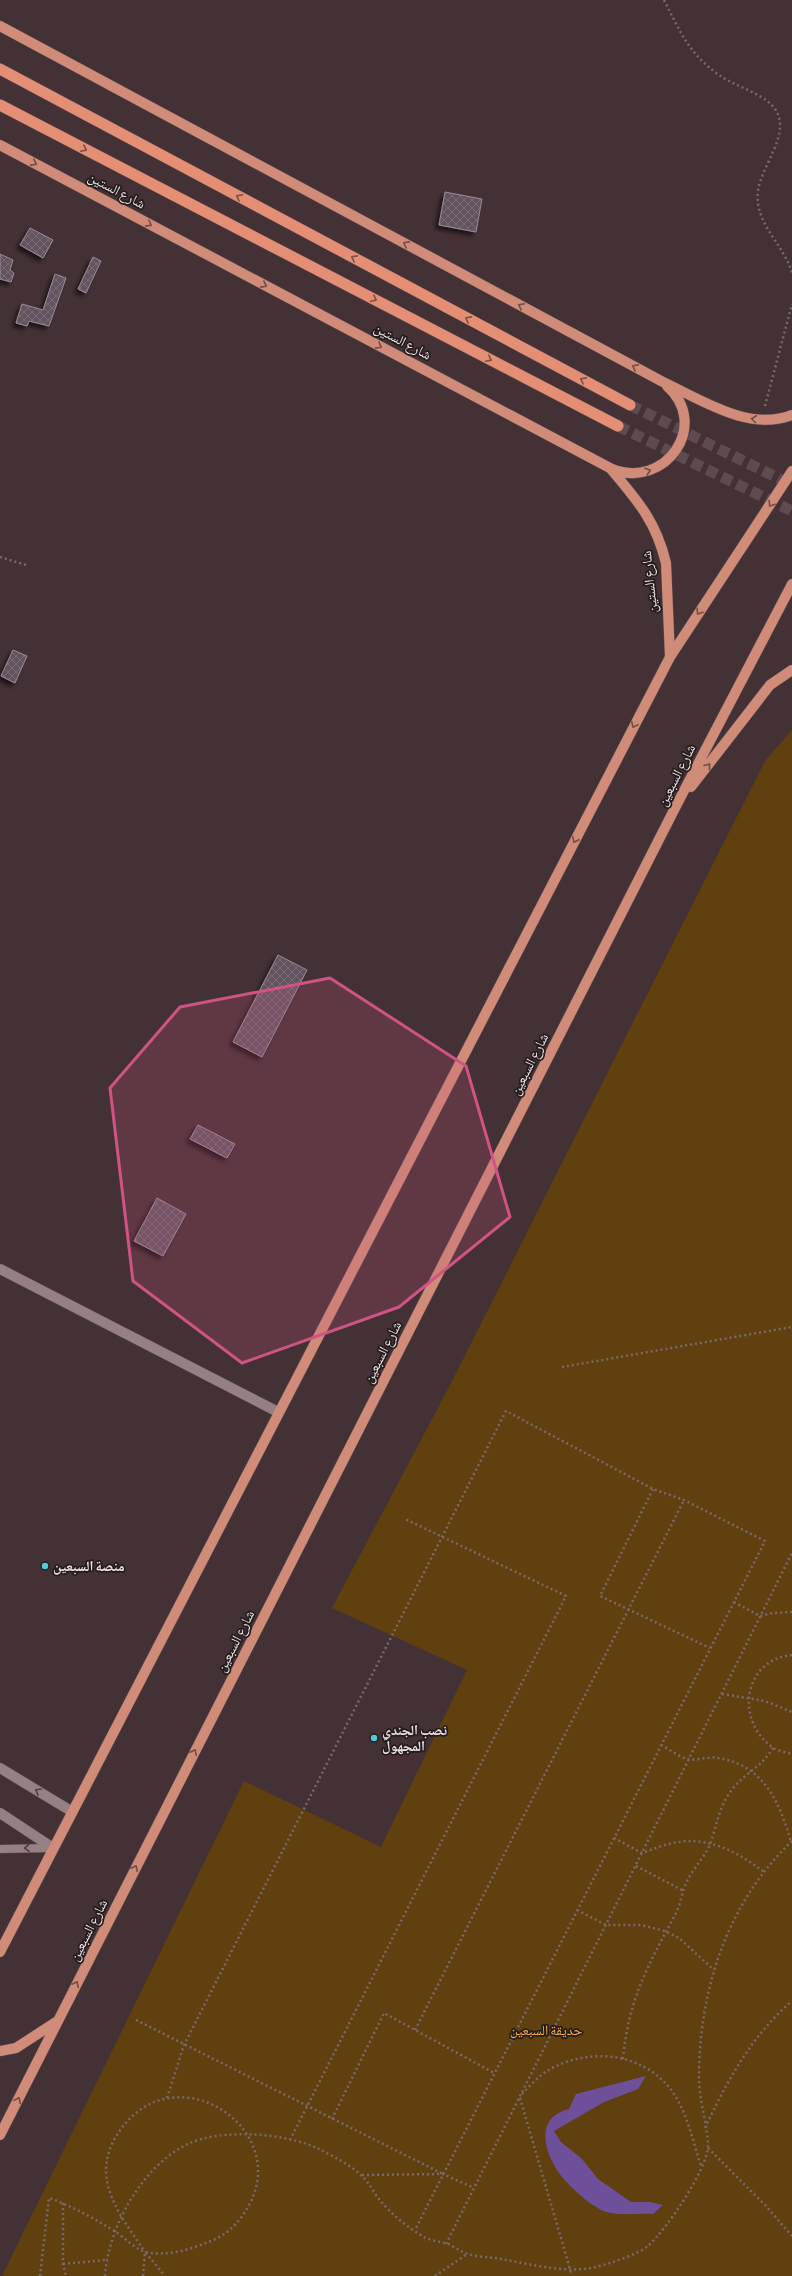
<svg xmlns="http://www.w3.org/2000/svg" width="792" height="2276" viewBox="0 0 792 2276" font-family="'Asap Condensed','Noto Naskh Arabic',sans-serif">
<style>
.green{fill:#60400e}
.water{fill:#6d5099}
.building{fill:url(#building-cross-hatch);stroke:#9b8a97;filter:url(#shadow)}
.lines{fill:none;stroke-linecap:round;stroke-linejoin:round}
.trunk-tunnel{stroke:#5d4b4f;stroke-width:11;stroke-dasharray:11 5.5;stroke-linecap:butt}
.service-casing{stroke:#5c4d4f;stroke-width:9}
.minor-casing{stroke:#5c4d4f;stroke-width:11}
.tertiary-casing{stroke:#5c4d4f;stroke-width:11}
.primary-casing{stroke:#5c4d4f;stroke-width:11}
.trunk-casing{stroke:#5c4d4f;stroke-width:12}
.path{stroke:#7a696c;stroke-width:2.5;stroke-dasharray:2 3;stroke-linecap:butt}
.service{stroke:#968084;stroke-width:8}
.minor{stroke:#968084;stroke-width:10}
.tertiary{stroke:#968084;stroke-width:10}
.primary{stroke:#d08b79;stroke-width:10}
.trunk{stroke:#e48f75;stroke-width:11}
.oneway{stroke:#7b5045}
.oneway2{stroke:#724e46}
.oneway3{stroke:#4d3f41}
.marked{fill:#cf5483;fill-opacity:0.2;stroke:#cf5483;stroke-width:3;stroke-linejoin:round}
.poi-dot{fill:#51ccd4;stroke:#251c1d;stroke-width:1.5}
.labels{text-anchor:middle;stroke-width:3.5;stroke-linejoin:round;paint-order:stroke}
.street-label{font-size:14px;fill:#ece0e1;stroke:#251c1d}
.poi-label{font-size:14px;font-weight:bold;fill:#ece0e1;stroke:#251c1d;text-anchor:start}
.park-label{font-size:14px;fill:#f9b046;stroke:#251c1d}
</style>
<defs>
<pattern id="building-cross-hatch" width="8" height="8" patternUnits="userSpaceOnUse"><rect width="8" height="8" fill="#62525e"/><path d="M0 0l8 8M0 8l8-8" fill="none" stroke="#796b75"/></pattern>
<filter id="shadow"><feDropShadow dx="-3.5" dy="3.5" stdDeviation="2" flood-color="#0009"/></filter>
</defs>
<rect width="100%" height="100%" fill="#443135"/>
<path class="green" d="M792,730V2276H2L244,1781L381,1847L467,1670L332,1608L449,1387L765,761Z"/>
<path class="water" d="M646,2076L638,2089L604,2102L554,2131L561,2142L582,2159L598,2179L631,2202H650L663,2205L653,2214C639,2213 620,2216 606,2212C591,2207 561,2180 554,2165C542,2143 539,2116 569,2109L576,2094Z"/>
<path class="building" d="M445,192L482,199L476,232L439,225Z
M30,228L53,240L43,258L20,245Z
M0,254L13,260L10,270L14,273L11,282L0,279Z
M93,257L101,261L86,293L78,289Z
M55,274L66,278L49,326L29,321L27,326L16,323L22,304L43,310Z
M13,650L27,656L15,683L1,676Z
M278,955L307,970L262,1057L233,1042Z
M198,1125L235,1144L227,1158L190,1139Z
M157,1198L186,1214L163,1256L134,1241Z"/>
<g class="lines">
<path class="trunk-tunnel" d="M630,405L792,485
M618,426L792,511"/>
<defs>
<path id="service" d="M0,1849L53,1848"/>
<path id="minor" d="M0,1269L278,1412"/>
<path id="tertiary" d="M0,1768L71,1811
M0,1813L53,1848"/>
<path id="primary" d="M0,26L663,382C702,400 749,432 792,415
M0,145L610,468C637,500 656,521 666,563L670,657
M612,469C665,490 711,425 667,386
M691,787L770,685L792,670
M0,1952L670,657L792,471
M0,2051L16,2048L56,2022
M0,2135L675,808L792,584"/>
<path id="trunk" d="M0,69L630,405
M0,105L618,426"/>
</defs>
<use href="#service" class="service-casing"/>
<use href="#minor" class="minor-casing"/>
<use href="#tertiary" class="tertiary-casing"/>
<use href="#primary" class="primary-casing"/>
<use href="#trunk" class="trunk-casing"/>
<path class="path" d="M664,0C680,31 688,53 719,75C734,86 765,94 775,109C792,133 761,166 758,191C754,224 784,244 792,273
M765,406L792,304
M0,557L26,565
M562,1367L792,1327
M653,1489L600,1596L710,1648
M734,1602L760,1616L773,1613L792,1612
M792,1655C743,1660 735,1720 772,1747C777,1751 786,1752 792,1754
M722,1694L765,1701L792,1712
M661,1745C669,1749 679,1757 688,1759C697,1761 709,1756 718,1758C764,1765 780,1803 791,1842
M614,1838L642,1853C651,1850 660,1846 669,1844C704,1834 737,1851 764,1872
M636,1866L684,1891
M577,1910L606,1925H641L665,1931L679,1938L714,1970
M136,2020L443,2174
M415,2030L684,1500
M623,2059C628,2001 648,1965 675,1915C681,1904 682,1891 687,1881C694,1867 706,1856 711,1842C717,1824 719,1807 731,1791C743,1774 762,1767 773,1748
M522,2094C529,2087 536,2079 544,2073C582,2048 636,2050 667,2085C686,2106 692,2139 701,2166
M167,2098L184,2045L506,1411L653,1489L684,1500L765,1541L415,2230
M520,2098L572,2276
M332,2119L384,2013L494,2073
M705,2128C727,2081 752,2035 792,2001
M290,2140L566,1596L405,1519
M708,2148L766,2206L792,2236
M362,2175L443,2174L474,2188
M63,2203V2264L66,2276
M446,2244L792,1553
M63,2264L106,2260
M40,2276L49,2198C72,2206 95,2219 116,2232C125,2238 136,2250 146,2252C168,2257 191,2249 211,2241C228,2234 240,2222 249,2205C293,2125 166,2046 114,2140C91,2182 123,2219 145,2252
M105,2276C108,2227 143,2165 188,2144C222,2128 286,2133 319,2149C333,2156 352,2166 362,2176C369,2182 373,2192 379,2199C391,2214 409,2229 426,2238C433,2241 441,2242 448,2244C455,2247 461,2252 468,2254C478,2257 490,2257 501,2259C530,2264 566,2274 596,2267C608,2264 639,2254 648,2246C666,2230 707,2170 708,2146C708,2124 698,2099 699,2074C700,1987 728,1902 792,1841
M143,2276L145,2252L165,2276
M435,2276L467,2254"/>
<use href="#service" class="service"/>
<use href="#minor" class="minor"/>
<use href="#tertiary" class="tertiary"/>
<use href="#primary" class="primary"/>
<use href="#trunk" class="trunk"/>
</g>
<defs><path id="oneway-chevron" d="M-2-3.5L2.5 0L-2 3.5" fill="none" stroke-width="1.6" stroke-linecap="round" stroke-linejoin="round"/></defs>
<g class="oneway">
<use href="#oneway-chevron" transform="translate(84 149) rotate(27)"/>
<use href="#oneway-chevron" transform="translate(239 197) rotate(-152)"/>
<use href="#oneway-chevron" transform="translate(354 258) rotate(-152)"/>
<use href="#oneway-chevron" transform="translate(374 299) rotate(27)"/>
<use href="#oneway-chevron" transform="translate(468 319) rotate(-152)"/>
<use href="#oneway-chevron" transform="translate(489 359) rotate(27)"/>
<use href="#oneway-chevron" transform="translate(583 380) rotate(-152)"/>
</g>
<g class="oneway2">
<use href="#oneway-chevron" transform="translate(34 163) rotate(28)"/>
<use href="#oneway-chevron" transform="translate(149 224) rotate(28)"/>
<use href="#oneway-chevron" transform="translate(406 244) rotate(-152)"/>
<use href="#oneway-chevron" transform="translate(264 285) rotate(28)"/>
<use href="#oneway-chevron" transform="translate(521 306) rotate(-152)"/>
<use href="#oneway-chevron" transform="translate(379 346) rotate(28)"/>
<use href="#oneway-chevron" transform="translate(635 367) rotate(-152)"/>
<use href="#oneway-chevron" transform="translate(754 419) rotate(-173)"/>
<use href="#oneway-chevron" transform="translate(648 471) rotate(-16)"/>
<use href="#oneway-chevron" transform="translate(771 504) rotate(123)"/>
<use href="#oneway-chevron" transform="translate(699 612) rotate(123)"/>
<use href="#oneway-chevron" transform="translate(634 725) rotate(117)"/>
<use href="#oneway-chevron" transform="translate(708 766) rotate(-52)"/>
<use href="#oneway-chevron" transform="translate(575 840) rotate(117)"/>
<use href="#oneway-chevron" transform="translate(194 1752) rotate(-63)"/>
<use href="#oneway-chevron" transform="translate(135 1868) rotate(-63)"/>
<use href="#oneway-chevron" transform="translate(76 1984) rotate(-63)"/>
<use href="#oneway-chevron" transform="translate(18 2100) rotate(-63)"/>
</g>
<g class="oneway3">
<use href="#oneway-chevron" transform="translate(38 1791) rotate(-149)"/>
<use href="#oneway-chevron" transform="translate(27 1848) rotate(178)"/>
</g>
<path class="marked" d="M330,978L466,1066L510,1217L399,1307L242,1363L133,1281L110,1088L180,1007Z"/>
<g class="poi-dot">
<circle cx="45" cy="1566" r="4"/>
<circle cx="374" cy="1738" r="4"/>
</g>
<g class="labels">
<g class="street-label">
<text transform="translate(117 190) rotate(28)" y="5">شارع الستين</text>
<text transform="translate(403 341) rotate(28)" y="5">شارع الستين</text>
<text transform="translate(649 582) rotate(-96)" y="5">شارع الستين</text>
<text transform="translate(676 775) rotate(-63)" y="5">شارع السبعين</text>
<text transform="translate(529 1064) rotate(-63)" y="5">شارع السبعين</text>
<text transform="translate(382 1352) rotate(-63)" y="5">شارع السبعين</text>
<text transform="translate(235 1641) rotate(-63)" y="5">شارع السبعين</text>
<text transform="translate(88 1930) rotate(-63)" y="5">شارع السبعين</text>
</g>
<g class="poi-label">
<text x="53" y="1571">منصة السبعين</text>
<text x="382" y="1735">نصب الجندي<tspan x="382" dy="16">المجهول</tspan></text>
</g>
<g class="park-label">
<text x="546" y="2035">حديقة السبعين</text>
</g>
</g>
</svg>
